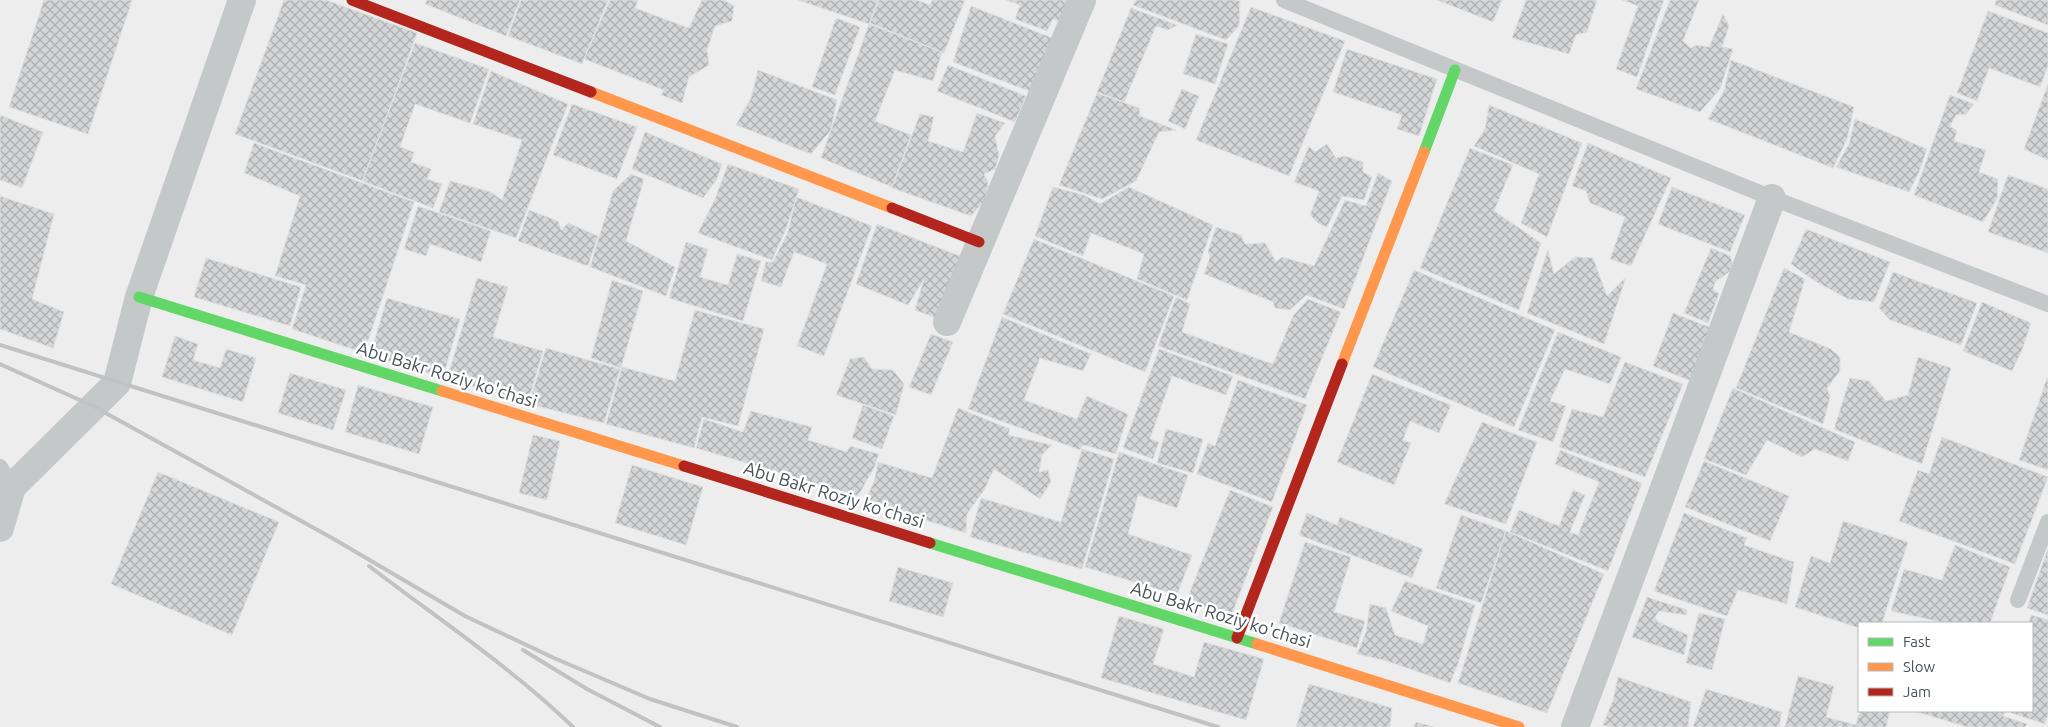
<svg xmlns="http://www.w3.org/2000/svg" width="2048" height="727" viewBox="0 0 2048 727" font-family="Ubuntu,sans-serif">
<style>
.building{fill:url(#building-cross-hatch);stroke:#dfdfe0}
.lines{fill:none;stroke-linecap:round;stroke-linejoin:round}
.lane{stroke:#c5c8c8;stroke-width:16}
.street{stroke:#c5c8c8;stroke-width:28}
.fast{stroke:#63d668;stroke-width:11}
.slow{stroke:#ff974d;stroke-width:11}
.jam{stroke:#b3261e;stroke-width:11}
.rail{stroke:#c1c2c3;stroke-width:4}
.labels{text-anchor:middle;stroke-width:5;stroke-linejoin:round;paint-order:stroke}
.street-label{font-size:18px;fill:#475257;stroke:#fff}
</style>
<defs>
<pattern id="building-cross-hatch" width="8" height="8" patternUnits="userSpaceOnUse" patternTransform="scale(1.25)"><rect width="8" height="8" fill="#d4d5d6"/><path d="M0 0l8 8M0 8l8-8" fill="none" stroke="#aeafb0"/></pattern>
</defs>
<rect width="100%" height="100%" fill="#eeeded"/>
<path class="building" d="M44,0H132L88,134L9,107Z
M284,0H326L417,33L363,181L235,134Z
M427,0H520L506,36L425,4Z
M521,0H608L582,64L508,36Z
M610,0H638L635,8L689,28L702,0H724L734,6L732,21L715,26L707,50L709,65L689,77L682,103L661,95L664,90L584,59Z
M798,0H878L869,24Z
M879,0H917L930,5L932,0H965L944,53L870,23Z
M1006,0H1075L1066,23L1053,19L1047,31L1015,19L1020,5Z
M1136,0H1236L1240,1L1239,26L1226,40L1133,5Z
M1437,0H1502L1493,22Z
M1526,0H1597L1587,32L1576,35L1569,54L1512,38Z
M1622,0H1664L1637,77L1616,69L1638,6Z
M1670,0H1699L1683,41L1691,48L1697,45L1709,47L1723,14L1729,26L1722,47L1733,49L1720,89L1700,112L1636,89Z
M1996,0H2048V25L1995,5Z
M971,6L1055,39L1034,93L953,62Z
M1251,7L1345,41L1289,176L1196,140Z
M1131,8L1177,25L1168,30L1156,26L1124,102L1097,92Z
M1988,11L2048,33V66L2040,87L1989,68L1977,101L1957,93Z
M836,18L860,27L835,95L812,87Z
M869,24L942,52L933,81L895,70L875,121L911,135L892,187L821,158Z
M1196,34L1228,44L1215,84L1183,74Z
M415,43L489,69L470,123L415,104L400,147L414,152L411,162L431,169L427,179L442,184L433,208L362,181Z
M1347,49L1437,79L1419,136L1397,129L1402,115L1333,92Z
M1731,60L1854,107L1847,139L1833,168L1708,119L1724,91Z
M948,65L1026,96L1015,122L937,91Z
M758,70L837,100L831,130L811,154L736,125L751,98Z
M491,71L568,104L516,238L439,212L450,181L491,192L502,200L522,140L473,124Z
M2048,84V160L2024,149Z
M1182,89L1199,96L1185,129L1168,121Z
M1097,93L1139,108L1140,116L1176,130L1159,132L1136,181L1102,199L1059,185Z
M1950,95L1974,104L1966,114L1956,115L1950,126L1957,131L1954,141L1986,150L1979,172L1998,179L1997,199L1983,222L1914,195Z
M572,104L637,127L617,179L553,155Z
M1489,105L1582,143L1547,237L1521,223L1539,174L1474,146L1485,129Z
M977,113L1005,123L995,136L999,156L995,169L984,174L988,182L985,200L971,216L892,188L920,114L934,117L928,141L963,152Z
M0,115L43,132L22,188L0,180Z
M1855,119L1927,149L1919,172L1909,192L1836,167L1849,144Z
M645,132L722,164L717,179L703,198L632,169Z
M254,143L414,202L364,353L292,329L306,285L275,276L300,196L244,173Z
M1588,143L1671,178L1631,266L1610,259L1625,217L1590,203L1586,191L1572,186Z
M1327,144L1336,158L1345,156L1363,162V172L1372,177L1364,200L1342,196L1327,227L1318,223L1310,215L1319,191L1294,182L1309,146L1315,152Z
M1470,148L1513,165L1494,211L1541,243L1519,310L1420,268Z
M728,164L799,189L786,229L772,260L698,233L715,199Z
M1378,173L1392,181L1344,309L1306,295L1290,310L1275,308L1273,302L1204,274L1210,257L1208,251L1216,227L1241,235L1245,244L1265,243L1276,262L1282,257L1314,266L1345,200L1366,206Z
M631,174L644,179L626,241L675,267L666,296L590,267L613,191Z
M2008,175L2048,189V253L1988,232Z
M1053,187L1084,195L1100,204L1129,187L1213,225L1187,300L1137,279L1144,254L1091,233L1083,256L1035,236Z
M1672,187L1745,215L1730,252L1658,224Z
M0,196L54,214L32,299L64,312L53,348L0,329Z
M796,197L872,226L824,356L797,346L827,264L794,252L781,287L761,281L766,262H773L788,232Z
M418,206L491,231L481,262L430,244L426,256L404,249Z
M529,210L558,221L561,230L568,223L598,236L588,266L518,241Z
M877,224L960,256L939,319L915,310L924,279L908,305L856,284Z
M1806,229L1890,262L1874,302L1848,299L1813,280L1791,264Z
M1034,239L1174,296L1145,372L1003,314Z
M686,242L708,249L700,277L728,285L737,254L761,261L743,321L669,298Z
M1711,248L1730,256L1733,265L1729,272L1715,282L1713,289L1719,294L1708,323L1684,313Z
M1548,250L1554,274L1575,257L1593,258L1607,296L1626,277L1604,344L1527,313Z
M206,258L301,287L290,326L194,297Z
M1784,268L1805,279L1789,332L1831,349L1840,357V371L1827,388L1830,397L1823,424L1736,388Z
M1414,270L1555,330L1514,427L1373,367Z
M1893,272L1977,303L1961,345L1890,320L1879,308Z
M477,278L508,287L493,337L543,351L528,402L447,379Z
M612,280L643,291L621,368L591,358Z
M1176,297L1190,304L1182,332L1273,364L1293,316L1308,299L1341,312L1305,399L1158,346Z
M387,298L460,319L443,377L370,356Z
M1982,302L2031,323L2022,350L2012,371L1963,351Z
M695,310L764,329L738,426L702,417L694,448L606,424L622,367L675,381Z
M1673,313L1712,328L1691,381L1653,366Z
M1002,317L1091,354L1083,371L1040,358L1024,400L1077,419L1087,396L1128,414L1116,454L1083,445L1080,450L968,409Z
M1558,332L1621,357L1610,384L1565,369L1550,401L1566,406L1553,442L1518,430Z
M931,334L953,342L931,395L909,387Z
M175,336L198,344L193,360L220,368L226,349L256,358L243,402L162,377Z
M546,348L620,369L604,423L529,404Z
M1159,349L1233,376L1226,395L1172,376L1150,439L1159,442L1153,459L1123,448Z
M864,357L872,369L893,370L904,384L896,415L836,395L850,359Z
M1918,357L1951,368L1922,464L1834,429L1850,378L1869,381L1886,401L1908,395Z
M1625,362L1683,384L1645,477L1559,447L1572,409L1603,417Z
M290,373L346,390L333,430L278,413Z
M1372,374L1451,405L1439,433L1410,421L1403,440L1411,443L1394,485L1337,462Z
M2047,378H2048V470L2019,460Z
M1238,380L1307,405L1272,502L1197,474L1208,443L1215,446Z
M358,385L433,407L419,454L345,432Z
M1733,388L1855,442L1848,461L1815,449L1802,457L1767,440L1746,475L1704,459Z
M863,405L894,416L882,449L852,438Z
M958,408L1010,429L1008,435L1052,445L1042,455L1039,472L1048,470L1051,482L1040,499L994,469L984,490L967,514L966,533L865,501L874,482L878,462L932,478Z
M751,411L812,427L808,440L847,452L850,446L879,454L874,468L858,496L696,448L704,419L743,432Z
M1482,422L1537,442L1506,524L1444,504Z
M1166,429L1203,439L1193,473L1157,463Z
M533,435L560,441L547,500L519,493Z
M1942,437L2048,477L2015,564L1899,521L1918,470L1929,474Z
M1082,449L1114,459L1082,569L970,537L981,498L1061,522Z
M1560,450L1642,483L1608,571L1510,532L1519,510L1559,526L1573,490L1585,495L1570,532L1578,535L1599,482L1555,464Z
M1119,452L1188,475L1177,508L1138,495L1128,534L1192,555L1177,595L1085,567Z
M1704,461L1789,496L1770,541L1685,507Z
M632,465L703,487L686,545L615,523Z
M158,472L279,522L232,635L111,584Z
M1230,490L1273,507L1230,619L1186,602Z
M1307,513L1337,525L1340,517L1423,549L1412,578L1299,535Z
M1684,513L1747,538L1744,545L1794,562L1787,604L1738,590L1727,616L1654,591Z
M1461,515L1506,531L1481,603L1436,588Z
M1843,521L1908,542L1882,623H1859V628L1795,607L1811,556L1830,563Z
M1506,531L1604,574L1547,713L1458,683Z
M1305,542L1351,557L1334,612L1365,621L1357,648L1279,623Z
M1955,545L2010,567L1990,623H1945L1891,611L1904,569L1942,580Z
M2048,548V615L2027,608Z
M898,567L953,583L943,617L889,601Z
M1405,581L1475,605L1458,664L1450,683L1387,661L1357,654L1366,632L1370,604L1386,608L1395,635L1423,644L1428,626L1391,611Z
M1647,597L1687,610L1686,615L1659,611L1655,617L1658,622L1688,635L1684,655L1632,637Z
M1699,613L1725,619L1712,670L1686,663Z
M2031,615L2048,620V714L2045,724L2011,713L2012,711H2032L2033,643L2032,642V623H2029Z
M1119,616L1164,629L1153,664L1194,677L1204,642L1264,659L1246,720L1101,678Z
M1798,676L1834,686L1826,717L1856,725L1860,711H1890L1886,727H1785Z
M1618,677L1691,702L1688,727H1610L1603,725L1613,700Z
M1309,684L1392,708L1390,727H1296Z
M1706,689L1782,712L1779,727H1693Z
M1914,711H2005L2003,716L2027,724L2025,727H1967Z
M1416,722L1435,727H1414Z"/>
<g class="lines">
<path class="lane" d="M1284,0L1772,198L2048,304
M0,467L12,487
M2018,600L2048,522"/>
<path class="street" d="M947,322L1082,0
M0,528L12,487L117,383L139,297L242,0
M1575,727L1772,198"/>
<path class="fast" d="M1424,152L1455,70
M139,297L442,391
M930,543L1257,644"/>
<path class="slow" d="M591,92L892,208
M1342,364L1424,152
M442,391L684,466
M1257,644L1519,727"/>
<path class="jam" d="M352,0L591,92
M892,208L979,242
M684,466L930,543
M1237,638L1342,364"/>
<path class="rail" d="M0,345L1218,727
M0,364L93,406L332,538L465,616L554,658L650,699L737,727
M369,566C437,618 512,668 573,727
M523,650L587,689L660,727"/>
</g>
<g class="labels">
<g class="street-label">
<text transform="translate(447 375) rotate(17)" y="6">Abu Bakr Roziy ko'chasi</text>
<text transform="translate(834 495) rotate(17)" y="6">Abu Bakr Roziy ko'chasi</text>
<text transform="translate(1221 615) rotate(17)" y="6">Abu Bakr Roziy ko'chasi</text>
</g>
</g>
<rect x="1858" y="622" width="175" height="90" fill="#ffffff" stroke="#b5babc"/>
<rect x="1868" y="638" width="25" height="8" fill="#63d668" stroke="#b5babc"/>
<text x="1903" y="647" font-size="15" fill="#475257">Fast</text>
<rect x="1868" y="663" width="25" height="8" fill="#ff974d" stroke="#b5babc"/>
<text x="1903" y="672" font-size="15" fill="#475257">Slow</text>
<rect x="1868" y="688" width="25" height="8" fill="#b3261e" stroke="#b5babc"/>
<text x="1903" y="697" font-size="15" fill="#475257">Jam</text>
</svg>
